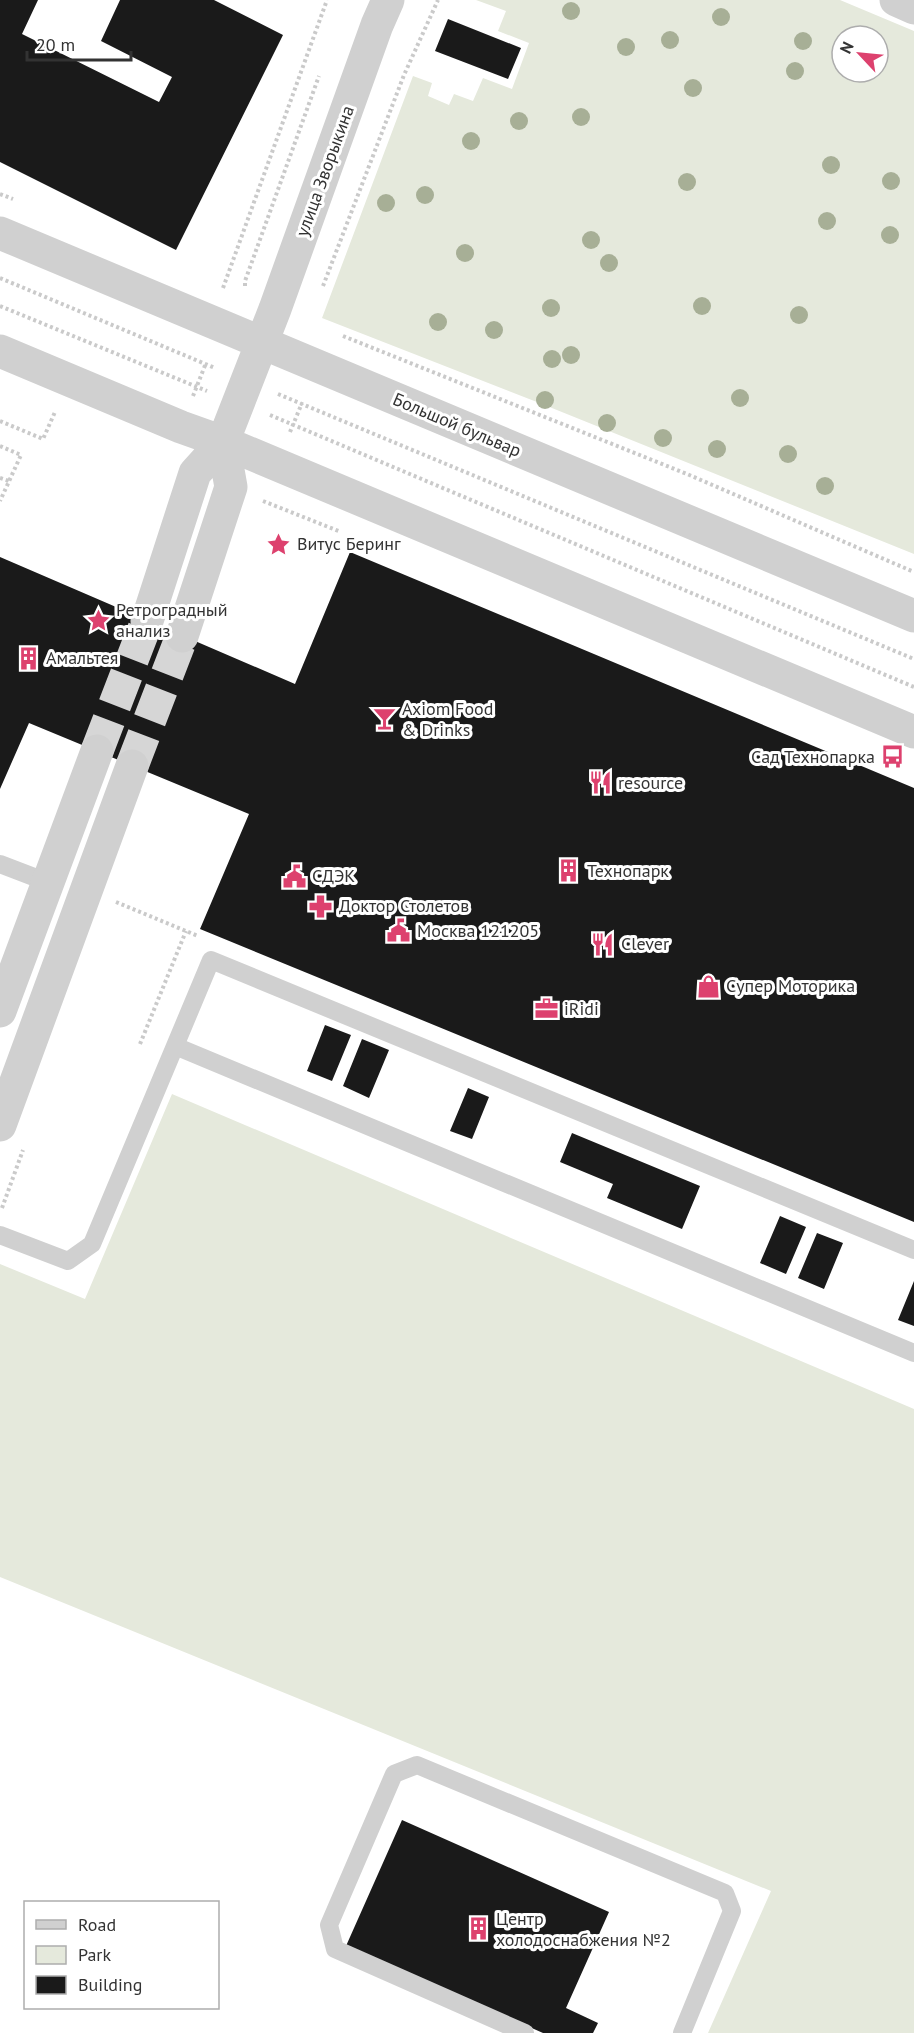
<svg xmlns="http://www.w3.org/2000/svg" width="914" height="2033" viewBox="0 0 914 2033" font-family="'PT Sans',sans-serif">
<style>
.green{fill:#e5e9dc;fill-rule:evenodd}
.building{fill:#1a1a1a}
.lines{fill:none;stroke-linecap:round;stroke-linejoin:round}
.street-tunnel{stroke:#d6d6d6;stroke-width:33;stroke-dasharray:33 16;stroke-linecap:butt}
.path{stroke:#cacaca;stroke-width:4;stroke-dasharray:3 3;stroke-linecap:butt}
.lane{stroke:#d0d0d0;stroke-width:18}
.street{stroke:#d0d0d0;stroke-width:33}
.tree{fill:#a7af96}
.labels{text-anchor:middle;stroke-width:6;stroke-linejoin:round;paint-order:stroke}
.street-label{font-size:18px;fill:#333;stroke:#fff}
.poi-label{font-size:18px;fill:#333;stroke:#fff;text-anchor:start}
</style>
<rect width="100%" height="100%" fill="#fff"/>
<path class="green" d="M476,0H840L914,31V554L542,404L322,318L413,76L432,83L428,96L449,105L454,94L473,101L483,78L512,89L529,43L498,31L506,11ZM842,36H878V72H842Z
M172,1094L914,1409V2033H708L771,1891L0,1577V1264L85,1299Z"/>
<path class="building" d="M0,0H38L22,34L159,102L172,77L101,41L120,0H214L283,35L176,250L0,162Z
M448,19L521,48L508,79L435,51Z
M350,552L914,788V1222L200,929L249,814L29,723L0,789V557L295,684Z
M325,1025L351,1035L332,1081L307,1071Z
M362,1039L389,1050L369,1098L343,1086Z
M468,1088L489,1097L472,1139L450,1131Z
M572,1133L700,1186L682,1229L607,1198L613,1184L560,1162Z
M780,1216L806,1227L786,1274L760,1263Z
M817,1233L843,1243L824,1289L798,1278Z
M914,1281V1326L898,1320Z
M402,1820L609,1912L566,2008L598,2023L593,2033H543L346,1946Z"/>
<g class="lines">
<path class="street-tunnel" d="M97,751L147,621
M132,766L182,636"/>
<path class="path" d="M0,194L13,199
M0,278L215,368
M245,286V281L319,76
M323,286L404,75L438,0
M223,288L327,0
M0,306L207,391
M343,336L687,474L914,572
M278,394L914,659
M193,396L206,363
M270,415L914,687
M0,421L43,439L55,412
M290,432L302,403
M0,446L21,455L0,501
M0,478L9,481
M263,501L341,532
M116,902L198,936
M140,1044L186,931
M2,1208L23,1150"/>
<path class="lane" d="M0,864L47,882
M175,1046L211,960L914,1250
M0,1235L68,1261L92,1244L175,1046L914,1353
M525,2033L335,1949L329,1925L394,1774L417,1765L725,1893L732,1911L682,2033"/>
<path class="street" d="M896,0L914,8
M0,233L914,616
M0,351L181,427L223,442L914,732
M147,621L195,473L223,442L275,309L377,25L388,0
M182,636L231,487L223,442
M0,1011L97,751
M0,1125L132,766"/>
</g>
<g class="tree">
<circle cx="571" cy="11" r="9"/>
<circle cx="721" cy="17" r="9"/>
<circle cx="670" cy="40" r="9"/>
<circle cx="803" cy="41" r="9"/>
<circle cx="626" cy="47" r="9"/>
<circle cx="795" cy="71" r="9"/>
<circle cx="693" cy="88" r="9"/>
<circle cx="581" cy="117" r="9"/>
<circle cx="519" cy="121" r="9"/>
<circle cx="471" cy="141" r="9"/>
<circle cx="831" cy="165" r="9"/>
<circle cx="891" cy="181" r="9"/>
<circle cx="687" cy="182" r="9"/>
<circle cx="425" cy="195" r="9"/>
<circle cx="386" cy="203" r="9"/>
<circle cx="827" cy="221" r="9"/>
<circle cx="890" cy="235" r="9"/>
<circle cx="591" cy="240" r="9"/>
<circle cx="465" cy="253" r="9"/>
<circle cx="609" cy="263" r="9"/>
<circle cx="702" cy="306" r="9"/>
<circle cx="551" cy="308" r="9"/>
<circle cx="799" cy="315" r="9"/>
<circle cx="438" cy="322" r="9"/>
<circle cx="494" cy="330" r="9"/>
<circle cx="571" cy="355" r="9"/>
<circle cx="552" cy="359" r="9"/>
<circle cx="740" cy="398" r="9"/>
<circle cx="545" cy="400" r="9"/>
<circle cx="607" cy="423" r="9"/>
<circle cx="663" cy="438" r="9"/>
<circle cx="717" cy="449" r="9"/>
<circle cx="788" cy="454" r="9"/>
<circle cx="825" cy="486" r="9"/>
</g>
<defs>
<symbol id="sight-bare" viewBox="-9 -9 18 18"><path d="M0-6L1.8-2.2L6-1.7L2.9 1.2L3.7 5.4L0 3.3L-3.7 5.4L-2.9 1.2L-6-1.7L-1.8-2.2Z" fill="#dd416e" stroke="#fff" stroke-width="2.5" paint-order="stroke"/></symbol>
<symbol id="building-bare" viewBox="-9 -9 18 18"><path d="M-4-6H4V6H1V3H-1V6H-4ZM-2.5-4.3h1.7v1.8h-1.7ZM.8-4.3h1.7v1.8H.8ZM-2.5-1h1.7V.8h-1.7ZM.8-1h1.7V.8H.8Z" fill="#dd416e" stroke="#fff" stroke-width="2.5" paint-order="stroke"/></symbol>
<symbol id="bar-bare" viewBox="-9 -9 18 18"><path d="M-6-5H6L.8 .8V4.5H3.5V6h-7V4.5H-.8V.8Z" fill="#dd416e" stroke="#fff" stroke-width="2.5" paint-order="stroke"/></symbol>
<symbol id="bus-bare" viewBox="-9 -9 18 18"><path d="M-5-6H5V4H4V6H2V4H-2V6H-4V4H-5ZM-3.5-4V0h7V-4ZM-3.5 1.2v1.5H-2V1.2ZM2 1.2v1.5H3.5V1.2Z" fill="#dd416e" stroke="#fff" stroke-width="2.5" paint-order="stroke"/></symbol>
<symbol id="restaurant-bare" viewBox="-9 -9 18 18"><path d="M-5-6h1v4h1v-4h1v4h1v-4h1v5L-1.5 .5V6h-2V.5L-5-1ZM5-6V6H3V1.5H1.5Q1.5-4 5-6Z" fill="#dd416e" stroke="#fff" stroke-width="2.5" paint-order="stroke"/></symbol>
<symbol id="civic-bare" viewBox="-9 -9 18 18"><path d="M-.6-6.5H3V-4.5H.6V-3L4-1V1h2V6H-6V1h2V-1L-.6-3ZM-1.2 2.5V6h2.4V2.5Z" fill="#dd416e" stroke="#fff" stroke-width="2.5" paint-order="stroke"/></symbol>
<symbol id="pharmacy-bare" viewBox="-9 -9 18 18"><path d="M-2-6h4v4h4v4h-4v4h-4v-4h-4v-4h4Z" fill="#dd416e" stroke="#fff" stroke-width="2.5" paint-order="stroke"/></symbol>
<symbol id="shop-bare" viewBox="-9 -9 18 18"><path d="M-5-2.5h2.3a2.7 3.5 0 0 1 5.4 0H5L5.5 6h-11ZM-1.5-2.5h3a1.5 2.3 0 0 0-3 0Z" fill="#dd416e" stroke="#fff" stroke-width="2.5" paint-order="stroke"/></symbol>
<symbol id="office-bare" viewBox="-9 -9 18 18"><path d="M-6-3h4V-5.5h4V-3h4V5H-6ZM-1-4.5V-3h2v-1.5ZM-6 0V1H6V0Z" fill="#dd416e" stroke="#fff" stroke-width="2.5" paint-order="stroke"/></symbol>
</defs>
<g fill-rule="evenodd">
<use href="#sight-bare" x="262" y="528" width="33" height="33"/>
<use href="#sight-bare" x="82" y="604" width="33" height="33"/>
<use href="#building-bare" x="12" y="642" width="33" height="33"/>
<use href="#bar-bare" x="368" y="702" width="33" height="33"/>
<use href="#bus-bare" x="876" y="740" width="33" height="33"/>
<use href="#restaurant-bare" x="584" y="766" width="33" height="33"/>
<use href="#building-bare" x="552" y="854" width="33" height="33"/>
<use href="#civic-bare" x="278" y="860" width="33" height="33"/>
<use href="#pharmacy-bare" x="304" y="890" width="33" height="33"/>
<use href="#civic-bare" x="382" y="914" width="33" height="33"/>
<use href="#restaurant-bare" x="586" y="928" width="33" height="33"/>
<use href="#shop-bare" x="692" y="970" width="33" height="33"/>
<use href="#office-bare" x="530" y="992" width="33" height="33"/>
<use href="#building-bare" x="462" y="1912" width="33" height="33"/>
</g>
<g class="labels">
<g class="street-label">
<text transform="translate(325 171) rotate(-70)" y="6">улица Зворыкина</text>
<text transform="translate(457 425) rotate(23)" y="6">Большой бульвар</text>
</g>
<g class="poi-label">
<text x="297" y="550">Витус Беринг</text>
<text x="116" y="616">Ретроградный<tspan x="116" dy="21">анализ</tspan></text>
<text x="46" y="664">Амальтея</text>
<text x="402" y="715">Axiom Food<tspan x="402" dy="21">&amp; Drinks</tspan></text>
<text x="875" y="763" text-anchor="end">Сад Технопарка</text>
<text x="618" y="789">resource</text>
<text x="587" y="877">Технопарк</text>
<text x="312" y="882">СДЭК</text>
<text x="339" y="912">Доктор Столетов</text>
<text x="417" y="937">Москва 121205</text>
<text x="621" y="950">Clever</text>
<text x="726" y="992">Супер Моторика</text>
<text x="564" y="1015">iRidi</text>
<text x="496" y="1925">Центр<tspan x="496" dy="21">холодоснабжения №2</tspan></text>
</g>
</g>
<rect x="24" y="1901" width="195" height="108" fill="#ffffff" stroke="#adadad" stroke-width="1.5"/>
<rect x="36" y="1920" width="30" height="9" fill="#d0d0d0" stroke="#adadad" stroke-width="1.5"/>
<text x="78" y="1931" font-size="18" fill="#333333">Road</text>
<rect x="36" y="1946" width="30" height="18" fill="#e5e9dc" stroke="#adadad" stroke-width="1.5"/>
<text x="78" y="1961" font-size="18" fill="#333333">Park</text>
<rect x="36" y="1976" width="30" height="18" fill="#1a1a1a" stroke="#adadad" stroke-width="1.5"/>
<text x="78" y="1991" font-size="18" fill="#333333">Building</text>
<g transform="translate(860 54) rotate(296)"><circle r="28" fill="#ffffff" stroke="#adadad" stroke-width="1.5"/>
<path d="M0-4.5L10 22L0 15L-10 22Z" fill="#dd416e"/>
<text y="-9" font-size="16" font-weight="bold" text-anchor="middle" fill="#333333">N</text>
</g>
<path d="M27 51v9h104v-9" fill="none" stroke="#333333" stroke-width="3"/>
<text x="36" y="51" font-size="18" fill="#333333" stroke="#ffffff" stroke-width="4.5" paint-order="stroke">20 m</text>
</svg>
